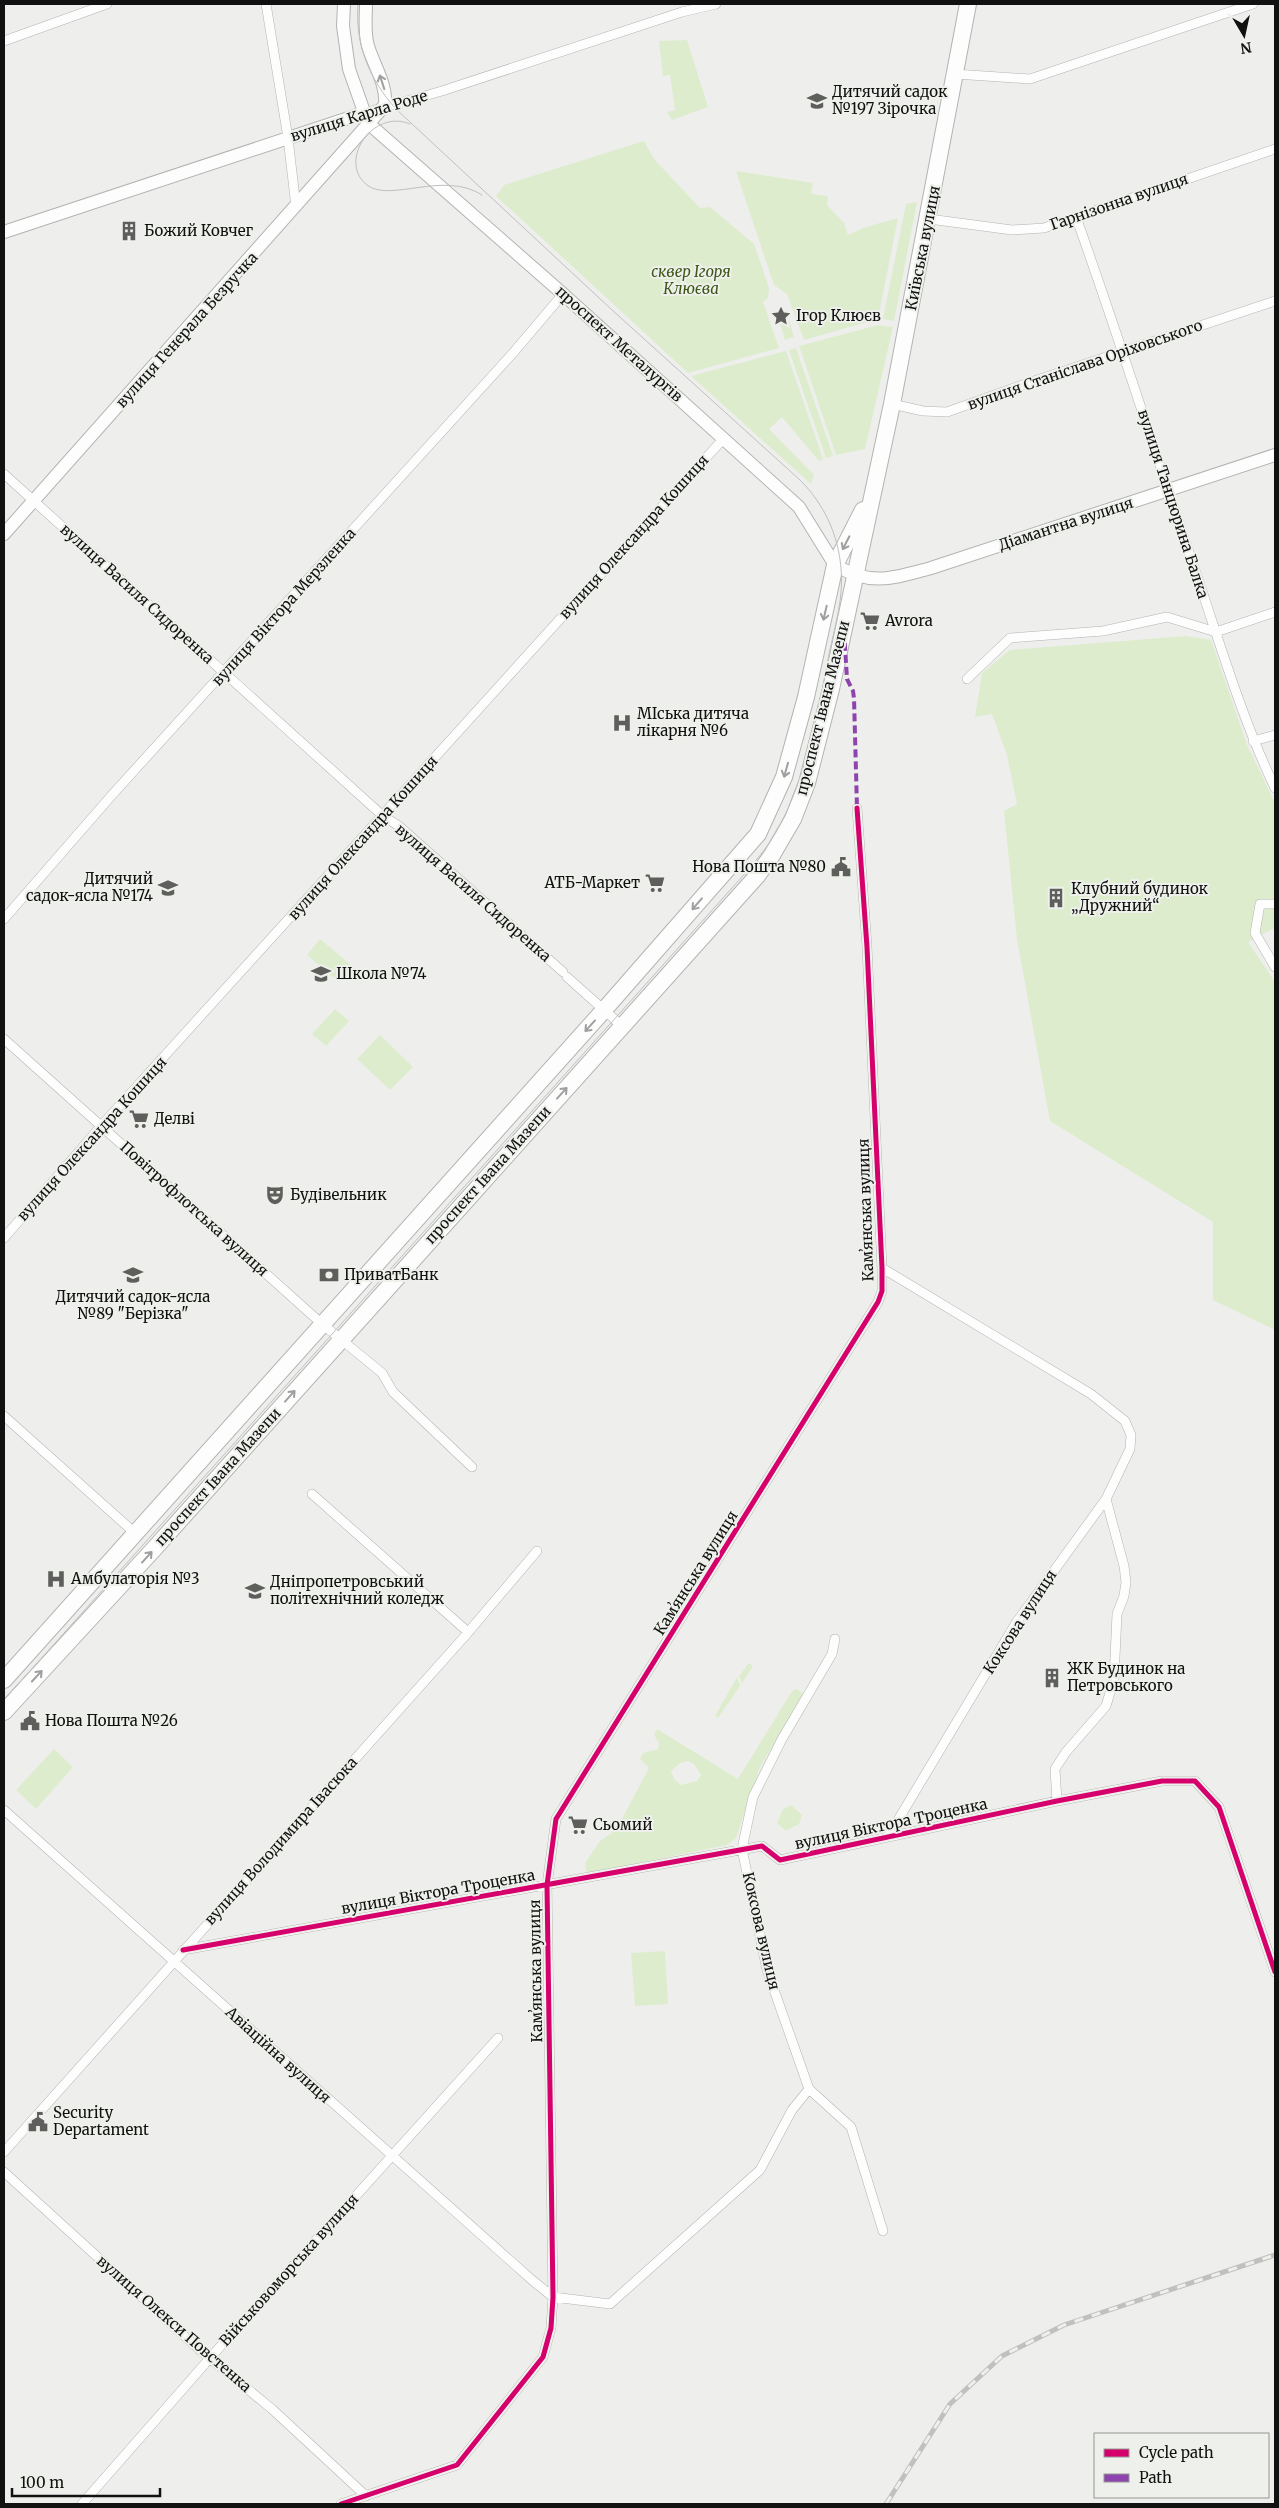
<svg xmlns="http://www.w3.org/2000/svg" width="1279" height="2508" viewBox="0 0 1279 2508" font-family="Merriweather,serif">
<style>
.green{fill:#ddeccd;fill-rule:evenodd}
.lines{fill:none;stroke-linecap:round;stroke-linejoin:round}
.street-casing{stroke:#b3b4b1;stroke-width:10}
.secondary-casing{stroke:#b3b4b1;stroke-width:14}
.highway-casing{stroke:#b3b4b1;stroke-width:18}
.street{stroke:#fcfdfc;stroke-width:9}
.secondary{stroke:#fcfdfc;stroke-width:12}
.highway{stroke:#fcfdfc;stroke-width:16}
.tram{stroke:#bfc0bf;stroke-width:1}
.rail-casing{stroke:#bfc0bf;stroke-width:5}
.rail{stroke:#eef0eb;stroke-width:3;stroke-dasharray:9;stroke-linecap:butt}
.quiet{stroke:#8e44ad;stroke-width:4;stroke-dasharray:8 4;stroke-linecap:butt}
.cycleway-casing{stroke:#eef0eb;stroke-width:8}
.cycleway{stroke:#d6006c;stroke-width:5}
.oneway{stroke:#9e9f9e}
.labels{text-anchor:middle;stroke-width:4;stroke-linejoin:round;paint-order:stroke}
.poi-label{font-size:15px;fill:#101110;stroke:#eef0eb;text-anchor:start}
.street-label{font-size:15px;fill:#101110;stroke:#eef0eb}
.park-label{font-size:15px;font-style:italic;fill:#3c5616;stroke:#eef0eb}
</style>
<rect width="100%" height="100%" fill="#eeefec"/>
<path class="green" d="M687,40L708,107L672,120L667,112L675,110L670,75L663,76L659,41Z
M644,141L654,159L700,208L710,207L754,244L769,288L768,298L763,302L779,348L688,373L496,196L504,185Z
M736,171L813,183L811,194L828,196L827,205L844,223L848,235L866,227L898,218L878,319L804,340L787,294L774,285Z
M917,202L894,321L883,319L906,204Z
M789,321L794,337L785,340L780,324Z
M878,325L893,327L865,449L836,455L799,346Z
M796,348L833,456L826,458L789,350Z
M786,351L823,459L819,461L782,417L769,429L814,475L811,484L691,376Z
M1186,636L1211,640L1247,745L1275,803V928L1248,942L1275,982V1330L1213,1300V1222L1050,1121L1017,939L1004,811L1017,804L1007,755L992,714L975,717L982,673L1010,650Z
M320,939L350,964L337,980L307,955Z
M335,1009L349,1021L326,1046L312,1034Z
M380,1035L413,1067L390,1090L357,1059Z
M749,1663L753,1666L742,1683L739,1676Z
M737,1677L740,1686L718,1718L715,1716Z
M796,1689L803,1693V1696L760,1767L736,1838L727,1845L590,1873L586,1871L585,1863L600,1841L616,1830L649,1768L640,1759L643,1753L658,1749L659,1743L654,1735L657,1729L738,1779L792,1691ZM688,1761L694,1764L701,1775L697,1781L681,1785L674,1779L671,1771L680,1763Z
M54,1749L73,1767L36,1809L16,1790Z
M791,1805L802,1815L799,1824L786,1831L777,1823L783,1809Z
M665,1951L668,2004L635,2006L631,1953Z"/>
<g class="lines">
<defs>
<path id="street" d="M266,4L288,138L296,207
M4,41L107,4
M955,74L1030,79L1253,4
M364,113L442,91L682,12L716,4
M1076,217C1119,337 1157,459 1198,579C1222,650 1243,721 1275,788
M929,219L1012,230L1044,228L1275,149
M892,404L923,411L947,412L1031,382L1275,301
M4,474L383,816L399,826L563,972
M967,679L1010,638L1103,631L1167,617L1216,632L1275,612
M1253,741L1275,735
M1275,904H1260L1255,933L1275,967
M4,919L112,795L513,353L563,294
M567,977L622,1026
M4,1039L321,1323L382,1373L393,1392L472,1467
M4,1238L102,1125L724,438
M882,1268L1091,1394L1125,1421L1131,1435L1130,1449L1106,1499L1016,1623L889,1835
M4,1416L136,1534
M312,1494L468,1632
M835,1639L832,1654L782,1739L753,1797L742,1849L767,1970L809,2089L851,2127L883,2231
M1057,1801L1055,1769L1066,1752L1106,1706L1114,1679L1117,1614L1124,1596L1126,1582L1124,1566L1106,1499
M4,1810L532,2280L553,2297L610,2304L760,2170L792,2110L809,2089
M183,1950L762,1846L780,1860L1057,1801L1162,1781H1195L1219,1807L1275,1972
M4,2152L465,1636L537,1551
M4,2172L201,2351L272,2409L366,2496
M82,2504L210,2358L498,2038
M341,2504L457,2465L543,2357L551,2328L553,2297L547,1885L556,1819L878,1302L882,1291V1268L867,947L857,808"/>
<path id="secondary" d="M344,4L343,26L349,69L368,123L563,294L799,507L835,565C872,587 893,578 931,568L1275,455
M4,232L364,113
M4,534L385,105C387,84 374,66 368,46C364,33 366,18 366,4"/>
<path id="highway" d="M4,1680L604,1010L758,834L784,777L806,697L835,565L863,510
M4,1712L153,1550L757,876L772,855L793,819L807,783L831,689L892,404L968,4"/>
</defs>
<use href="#street" class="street-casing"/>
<use href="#secondary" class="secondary-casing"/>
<use href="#highway" class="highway-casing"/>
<use href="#street" class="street"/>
<use href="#secondary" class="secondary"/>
<use href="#highway" class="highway"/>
<path class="tram" d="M410,124C373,108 337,161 367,185C390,203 444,170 482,195
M4,1700L749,869C756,860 764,851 770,842C804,790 818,714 829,654C835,626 844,597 841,568C838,534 824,504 800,480L611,309L396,109C369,79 355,44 358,4"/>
<defs>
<path id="rail" d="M886,2504L950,2404L1002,2356L1064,2325L1275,2255"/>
</defs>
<use href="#rail" class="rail-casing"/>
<use href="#rail" class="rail"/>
<path class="quiet" d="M844,631L847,679L853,691L854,698L857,808"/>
<defs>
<path id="cycleway" d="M183,1950L762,1846L780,1860L1057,1801L1162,1781H1195L1219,1807L1275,1972
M341,2504L457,2465L543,2357L551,2328L553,2297L547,1885L556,1819L878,1302L882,1291V1268L867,947L857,808"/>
</defs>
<use href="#cycleway" class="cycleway-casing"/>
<use href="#cycleway" class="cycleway"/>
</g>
<defs><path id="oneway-shaft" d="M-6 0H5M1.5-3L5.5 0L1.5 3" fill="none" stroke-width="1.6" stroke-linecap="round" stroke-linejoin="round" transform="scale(1.25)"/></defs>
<g class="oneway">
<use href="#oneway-shaft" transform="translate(382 82) rotate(-108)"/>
<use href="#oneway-shaft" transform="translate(846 543) rotate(117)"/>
<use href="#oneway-shaft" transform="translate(825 613) rotate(103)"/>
<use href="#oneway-shaft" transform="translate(786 770) rotate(106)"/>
<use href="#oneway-shaft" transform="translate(697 904) rotate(131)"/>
<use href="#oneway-shaft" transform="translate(590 1026) rotate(132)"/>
<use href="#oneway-shaft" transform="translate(562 1093) rotate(-48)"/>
<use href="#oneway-shaft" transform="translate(290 1396) rotate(-48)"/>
<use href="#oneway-shaft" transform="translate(147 1557) rotate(-48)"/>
<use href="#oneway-shaft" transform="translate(37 1676) rotate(-47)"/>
</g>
<defs>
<symbol id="school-bare" viewBox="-9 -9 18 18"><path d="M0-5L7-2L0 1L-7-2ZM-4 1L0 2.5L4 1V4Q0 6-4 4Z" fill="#5e5f5d" stroke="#eef0eb" stroke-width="2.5" paint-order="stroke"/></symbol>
<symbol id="building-bare" viewBox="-9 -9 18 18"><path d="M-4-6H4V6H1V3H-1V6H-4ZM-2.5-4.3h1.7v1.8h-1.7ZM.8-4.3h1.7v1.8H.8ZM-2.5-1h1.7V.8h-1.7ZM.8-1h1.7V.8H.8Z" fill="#5e5f5d" stroke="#eef0eb" stroke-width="2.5" paint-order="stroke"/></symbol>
<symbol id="sight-bare" viewBox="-9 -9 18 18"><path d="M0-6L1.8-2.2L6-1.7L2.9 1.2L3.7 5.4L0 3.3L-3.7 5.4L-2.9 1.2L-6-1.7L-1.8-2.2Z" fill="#5e5f5d" stroke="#eef0eb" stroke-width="2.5" paint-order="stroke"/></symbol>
<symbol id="supermarket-bare" viewBox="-9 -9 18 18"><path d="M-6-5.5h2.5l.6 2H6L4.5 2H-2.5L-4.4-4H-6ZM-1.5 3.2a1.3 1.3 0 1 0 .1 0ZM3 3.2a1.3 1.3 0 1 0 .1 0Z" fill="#5e5f5d" stroke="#eef0eb" stroke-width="2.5" paint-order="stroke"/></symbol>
<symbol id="hospital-bare" viewBox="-9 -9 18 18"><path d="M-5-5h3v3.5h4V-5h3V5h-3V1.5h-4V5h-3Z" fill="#5e5f5d" stroke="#eef0eb" stroke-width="2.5" paint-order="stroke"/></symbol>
<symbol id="civic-bare" viewBox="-9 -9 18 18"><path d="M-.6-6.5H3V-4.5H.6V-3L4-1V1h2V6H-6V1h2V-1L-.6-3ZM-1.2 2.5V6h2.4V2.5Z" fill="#5e5f5d" stroke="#eef0eb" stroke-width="2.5" paint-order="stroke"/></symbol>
<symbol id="theatre-bare" viewBox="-9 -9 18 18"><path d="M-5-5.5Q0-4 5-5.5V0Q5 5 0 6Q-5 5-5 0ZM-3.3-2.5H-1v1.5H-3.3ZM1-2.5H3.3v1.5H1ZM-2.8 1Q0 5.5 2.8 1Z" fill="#5e5f5d" stroke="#eef0eb" stroke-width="2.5" paint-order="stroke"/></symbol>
<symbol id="bank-bare" viewBox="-9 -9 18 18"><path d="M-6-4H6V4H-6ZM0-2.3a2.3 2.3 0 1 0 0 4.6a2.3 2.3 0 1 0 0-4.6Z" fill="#5e5f5d" stroke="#eef0eb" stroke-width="2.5" paint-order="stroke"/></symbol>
<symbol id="university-bare" viewBox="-9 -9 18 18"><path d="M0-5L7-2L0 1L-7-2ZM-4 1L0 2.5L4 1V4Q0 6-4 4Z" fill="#5e5f5d" stroke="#eef0eb" stroke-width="2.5" paint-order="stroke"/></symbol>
</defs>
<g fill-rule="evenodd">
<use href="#school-bare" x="803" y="87" width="28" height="28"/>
<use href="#building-bare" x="115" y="217" width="28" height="28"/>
<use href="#sight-bare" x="767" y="302" width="28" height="28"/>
<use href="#supermarket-bare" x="856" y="607" width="28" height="28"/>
<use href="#hospital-bare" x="608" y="709" width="28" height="28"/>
<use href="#civic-bare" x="827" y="853" width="28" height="28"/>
<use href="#supermarket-bare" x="641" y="869" width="28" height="28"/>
<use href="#school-bare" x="154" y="874" width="28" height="28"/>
<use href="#building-bare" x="1042" y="884" width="28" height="28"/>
<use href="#school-bare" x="307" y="960" width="28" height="28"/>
<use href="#supermarket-bare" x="125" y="1105" width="28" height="28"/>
<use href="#theatre-bare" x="261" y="1181" width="28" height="28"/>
<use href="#school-bare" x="119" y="1261" width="28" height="28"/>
<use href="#bank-bare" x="315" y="1261" width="28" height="28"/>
<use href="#hospital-bare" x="42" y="1565" width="28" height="28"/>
<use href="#university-bare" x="241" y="1577" width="28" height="28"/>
<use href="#building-bare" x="1038" y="1664" width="28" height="28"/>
<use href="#civic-bare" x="16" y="1707" width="28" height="28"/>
<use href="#supermarket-bare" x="564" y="1811" width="28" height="28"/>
<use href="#civic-bare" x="24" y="2108" width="28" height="28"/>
</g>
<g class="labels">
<g class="poi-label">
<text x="832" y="97">Дитячий садок<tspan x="832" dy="17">№197 Зірочка</tspan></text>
<text x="144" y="236">Божий Ковчег</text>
<text x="796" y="321">Ігор Клюєв</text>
<text x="885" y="626">Avrora</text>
<text x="637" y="719">МІська дитяча<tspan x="637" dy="17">лікарня №6</tspan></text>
<text x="826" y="872" text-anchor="end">Нова Пошта №80</text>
<text x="153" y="884" text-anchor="end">Дитячий<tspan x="153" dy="17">садок-ясла №174</tspan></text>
<text x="640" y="888" text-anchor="end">АТБ-Маркет</text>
<text x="1071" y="894">Клубний будинок<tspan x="1071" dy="17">„Дружний“</tspan></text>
<text x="336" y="979">Школа №74</text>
<text x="154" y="1124">Делві</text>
<text x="290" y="1200">Будівельник</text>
<text x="344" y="1280">ПриватБанк</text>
<text x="133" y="1302" text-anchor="middle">Дитячий садок-ясла<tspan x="133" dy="17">№89 "Берізка"</tspan></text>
<text x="71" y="1584">Амбулаторія №3</text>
<text x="270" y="1587">Дніпропетровський<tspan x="270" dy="17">політехнічний коледж</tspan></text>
<text x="1067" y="1674">ЖК Будинок на<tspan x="1067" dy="17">Петровського</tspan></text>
<text x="45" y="1726">Нова Пошта №26</text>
<text x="593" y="1830">Сьомий</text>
<text x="53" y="2118">Security<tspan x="53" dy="17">Departament</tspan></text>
</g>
<g class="street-label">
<text transform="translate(359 116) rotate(-17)" y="5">вулиця Карла Роде</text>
<text transform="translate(1119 202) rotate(-19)" y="5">Гарнізонна вулиця</text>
<text transform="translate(923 248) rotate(-79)" y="5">Київська вулиця</text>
<text transform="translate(187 330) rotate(-48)" y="5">вулиця Генерала Безручка</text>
<text transform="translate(619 344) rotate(42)" y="5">проспект Металургів</text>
<text transform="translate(1085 365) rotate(-19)" y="5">вулиця Станіслава Оріховського</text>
<text transform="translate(1173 504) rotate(72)" y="5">вулиця Танцюрина Балка</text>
<text transform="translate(1066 524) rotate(-18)" y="5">Діамантна вулиця</text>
<text transform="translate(634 537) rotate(-48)" y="5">вулиця Олександра Кошиця</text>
<text transform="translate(137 594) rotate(42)" y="5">вулиця Василя Сидоренка</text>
<text transform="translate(284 607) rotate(-48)" y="5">вулиця Віктора Мерзленка</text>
<text transform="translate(823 708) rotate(-76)" y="5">проспект Івана Мазепи</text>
<text transform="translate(363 838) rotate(-48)" y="5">вулиця Олександра Кошиця</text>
<text transform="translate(473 893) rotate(41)" y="5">вулиця Василя Сидоренка</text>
<text transform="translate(92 1139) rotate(-48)" y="5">вулиця Олександра Кошиця</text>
<text transform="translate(488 1175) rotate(-48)" y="5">проспект Івана Мазепи</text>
<text transform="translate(194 1209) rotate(42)" y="5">Повітрофлотська вулиця</text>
<text transform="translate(866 1210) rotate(-92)" y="5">Камʼянська вулиця</text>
<text transform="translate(218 1477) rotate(-48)" y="5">проспект Івана Мазепи</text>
<text transform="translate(696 1573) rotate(-58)" y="5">Камʼянська вулиця</text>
<text transform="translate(1020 1622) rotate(-57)" y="5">Коксова вулиця</text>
<text transform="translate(891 1824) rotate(-12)" y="5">вулиця Віктора Троценка</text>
<text transform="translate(281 1841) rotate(-48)" y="5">вулиця Володимира Івасюка</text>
<text transform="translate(438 1892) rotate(-10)" y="5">вулиця Віктора Троценка</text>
<text transform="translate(761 1931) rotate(77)" y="5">Коксова вулиця</text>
<text transform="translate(536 1971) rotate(-91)" y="5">Камʼянська вулиця</text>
<text transform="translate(278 2055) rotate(42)" y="5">Авіаційна вулиця</text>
<text transform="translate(289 2270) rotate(-48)" y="5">Військовоморська вулиця</text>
<text transform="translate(174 2324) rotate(41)" y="5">вулиця Олекси Повстенка</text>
</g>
<g class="park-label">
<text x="691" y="277">сквер Ігоря<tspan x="691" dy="17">Клюєва</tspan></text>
</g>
</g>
<rect width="1279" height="2508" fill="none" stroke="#101110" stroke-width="10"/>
<rect x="1094" y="2433" width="175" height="65" fill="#eef0eb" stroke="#959793"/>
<rect x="1104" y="2449" width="25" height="8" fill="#d6006c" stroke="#959793"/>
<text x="1139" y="2458" font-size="15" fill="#101110">Cycle path</text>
<rect x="1104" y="2474" width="25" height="8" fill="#8e44ad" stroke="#959793"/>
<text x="1139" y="2483" font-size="15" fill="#101110">Path</text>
<g transform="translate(1244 35) rotate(171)" stroke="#eef0eb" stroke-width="4" paint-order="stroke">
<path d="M0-4L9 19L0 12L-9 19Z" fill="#101110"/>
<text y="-8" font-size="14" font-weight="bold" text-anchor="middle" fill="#101110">N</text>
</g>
<path d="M12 2488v8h148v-8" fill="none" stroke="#101110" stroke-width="2.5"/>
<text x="20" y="2488" font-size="15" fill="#101110" stroke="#eef0eb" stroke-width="4" paint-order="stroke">100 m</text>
</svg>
